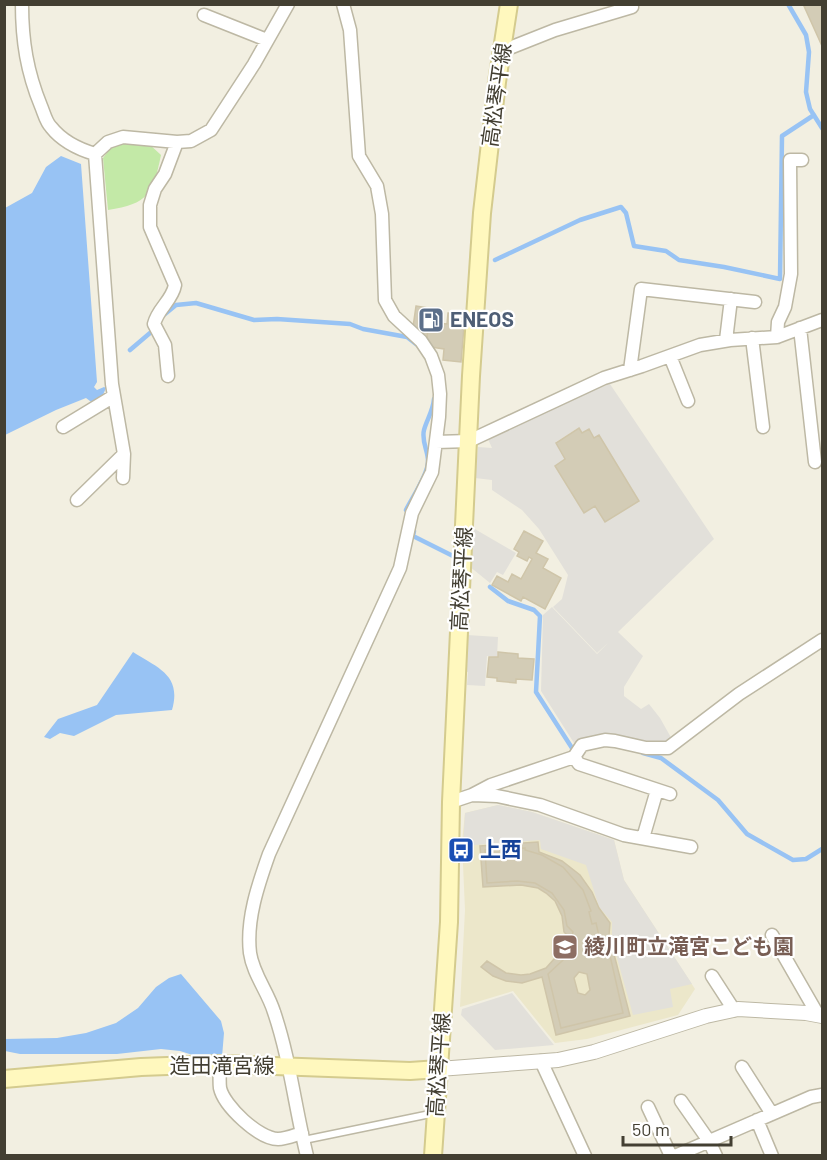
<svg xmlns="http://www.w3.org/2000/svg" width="827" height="1160" viewBox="0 0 827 1160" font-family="Barlow,'Noto Sans JP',sans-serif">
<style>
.education{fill:#ece7ca}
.green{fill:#c3e9a7}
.parking{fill:#e2e0da;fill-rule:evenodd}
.water{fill:#98c3f4}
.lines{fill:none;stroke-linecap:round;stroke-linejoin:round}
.stream{stroke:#98c3f4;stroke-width:4.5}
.building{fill:#d3ccb6;stroke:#cfc5a9;stroke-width:1.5;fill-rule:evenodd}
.service-casing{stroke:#bdb8a4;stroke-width:9}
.minor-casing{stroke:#bdb8a4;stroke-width:15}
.tertiary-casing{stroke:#bdb8a4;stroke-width:16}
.secondary-casing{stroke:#d4cb8e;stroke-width:20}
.service{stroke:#fff;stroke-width:6}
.minor{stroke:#fff;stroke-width:12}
.tertiary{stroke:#fff;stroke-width:14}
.secondary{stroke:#fff8be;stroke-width:16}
.labels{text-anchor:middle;stroke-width:4.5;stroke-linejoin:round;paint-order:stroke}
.street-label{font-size:21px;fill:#433f32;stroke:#fff}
.service-label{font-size:21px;font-weight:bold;fill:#4e5e75;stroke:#fff;text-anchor:start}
.transit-label{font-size:21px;font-weight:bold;fill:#164399;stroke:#fff;text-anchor:start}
.education-label{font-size:21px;font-weight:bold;fill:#785e54;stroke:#fff;text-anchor:start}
</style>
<rect width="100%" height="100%" fill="#f2efe1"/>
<path class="education" d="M498,805L532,812L614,840L624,880L695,989L678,1015L587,1039L555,1043L513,991L460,1007L465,910L462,842L465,813Z"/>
<path class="green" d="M124,142L149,144L161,155C153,194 148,204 108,210L103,158L112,146Z"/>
<path class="parking" d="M610,384L714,539L618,632L643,656L624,687V696L641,709L649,704L660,718L673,741L664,744L599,738L574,743L541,691L543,615L552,607L597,654L608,643L597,653L553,607L562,599L568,575L539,529L522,510L492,490V480L475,478L478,447L492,448L487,437L569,399ZM578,428L582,433L589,429L594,438L599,435L639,501L605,522L595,506L584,513L555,466L565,459L556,442Z
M473,528L516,553L503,575L497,572L490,583L469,566Z
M467,635L498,637L497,657L487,656L485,686L467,685L468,672H464Z
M498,805L532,812L614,840L624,880L692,984L670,989L673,1007L633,1015L612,940V922L599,907L586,865L541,849L540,840L463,846L465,813Z
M512,993L554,1045L495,1050L461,1015L462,1009Z"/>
<path class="water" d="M61,156L81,164L97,382L94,387L97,390L104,387L106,388L102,397L94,404L86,398L56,410L5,435V208L32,193L46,167Z
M133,652C158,668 182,675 172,710L116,715L74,736L60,733L50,739L44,737L58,719L97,705Z
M181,974L221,1021L224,1033L222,1057H199L180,1051L161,1049L117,1054H20L5,1051L4,1039L57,1038L86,1033L116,1023L138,1008L156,987L169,978Z"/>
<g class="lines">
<path class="stream" d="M788,4L806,35L809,52L806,92L810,109L822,128
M495,260L580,220L621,207L626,213L634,246L666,251L679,260L724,267L780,279L782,136L814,115
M165,314L176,305L196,303L254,320L277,319L350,324L363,329L407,337L416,344
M130,350L150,333
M408,511L406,510C412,498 427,476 428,463C429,452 421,442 424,430C427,419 433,411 434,399
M414,531L413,536L455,557
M490,587L508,601L534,610L540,616L536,692L572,748
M643,753L661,758L718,800L747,834L793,860L806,859L822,849"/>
</g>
<path class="building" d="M808,4H822V46L804,6Z
M416,306L435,309L433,322H428L427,340L413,327Z
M448,313L465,315L461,362L443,360L444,349L431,347L427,340L428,322L447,324Z
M579,428L582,433L589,429L594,438L599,435L639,501L605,522L595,506L584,513L555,466L565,459L556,443Z
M524,531L543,541L536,553L548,559L543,568L561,578L545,609L523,597L521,601L492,585L497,576L508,582L512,574L521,579L532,559L529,557L527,561L517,556L519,552L514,549Z
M498,652L518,654V658L534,659L532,680L516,679V683L497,681V678L487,677L489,657H498Z
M538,842L539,852L562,861L580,875L592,892L599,908L610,923L609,935L630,1016L556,1035L542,977L522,983L506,981L493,976L481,967L487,961L506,973L521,975L530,974L546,968L562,950L567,935L564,932L562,916L555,901L546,893L538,888L521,885L483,887L480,846ZM525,848V850L542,855L563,867L583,890L591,911L589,912L592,924L596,923L603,953L609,951L623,1013L561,1028L548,974L563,960L571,940L573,932L567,926L564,910L552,893L535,883L517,881L487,883L485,850Z
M525,848V850L542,855L563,867L583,890L591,911L589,912L592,924L596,923L603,953L609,951L623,1013L561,1028L548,974L563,960L571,940L573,932L567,926L564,910L552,893L535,883L517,881L487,883L485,850ZM579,972L587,974L590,990L585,995L578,993L574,978Z"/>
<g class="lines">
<defs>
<path id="service" d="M304,1140L435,1113"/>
<path id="minor" d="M22,4C22,41 27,72 41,106C44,113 46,122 51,127C62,141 78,149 95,154L112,384L124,454L123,478
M204,15L267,40
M502,51L555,30L632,7L631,4
M95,154L108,142L123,137L177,142L191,141L211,130L254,64L288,4
M800,328L815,462
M777,337L778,322L785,307L791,274L790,160H802
M752,338L763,427
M726,340L731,299
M670,356L688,401
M630,370L641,289L755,302
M168,376L165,345L154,324C158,308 172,301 175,285L150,227V205L155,189L165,174L177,142
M63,427L114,396
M436,442L469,441L604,378L642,366L700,345L730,340L777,337L822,320
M77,500L124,454
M574,757L579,764L670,794
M473,795L497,796L540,805L624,835L691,847
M451,802L472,795L491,785L574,757L582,745L605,740L615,741L646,748H668L739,694L822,640
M643,838L657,790
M772,935L818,1015
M712,976L734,1010
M541,1061L585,1156
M220,1064C220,1072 219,1080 220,1088C224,1106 259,1139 278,1139C286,1139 295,1135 302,1133
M742,1067L772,1114
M681,1101L709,1141L716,1156
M648,1107L671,1156
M757,1120L772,1156
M307,1156C295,1108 290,1059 274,1012C268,992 253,974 250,953C246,920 258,885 269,854L400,568L412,513L432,472L439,417L440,394L438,375L431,356L421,341L394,316L385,300L382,214L377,186L359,156L350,30L343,4
M675,1156L811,1097L822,1095"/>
<path id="tertiary" d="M439,1069L558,1060L594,1052L706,1016L738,1009L806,1013L822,1016"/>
<path id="secondary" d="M4,1079L141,1067L220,1064L410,1071L439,1069
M433,1156L449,922L451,802L471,376L482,213L497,82L509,4"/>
</defs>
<use href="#service" class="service-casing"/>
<use href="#minor" class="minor-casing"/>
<use href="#tertiary" class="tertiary-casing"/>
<use href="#secondary" class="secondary-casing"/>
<use href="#service" class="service"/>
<use href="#minor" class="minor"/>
<use href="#tertiary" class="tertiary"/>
<use href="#secondary" class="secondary"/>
</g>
<defs>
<symbol id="fuel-square" viewBox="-11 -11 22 22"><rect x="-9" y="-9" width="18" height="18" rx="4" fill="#5c6f8a" stroke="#fff"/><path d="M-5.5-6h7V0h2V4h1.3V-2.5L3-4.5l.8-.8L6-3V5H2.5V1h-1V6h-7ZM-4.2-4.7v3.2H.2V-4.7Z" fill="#fff"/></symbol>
<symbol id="bus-square" viewBox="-11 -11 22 22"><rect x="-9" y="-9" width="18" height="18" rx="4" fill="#1a4fb4" stroke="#fff"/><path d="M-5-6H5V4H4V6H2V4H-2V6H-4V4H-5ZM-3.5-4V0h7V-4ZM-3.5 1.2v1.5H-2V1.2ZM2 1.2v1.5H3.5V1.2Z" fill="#fff"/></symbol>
<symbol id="school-square" viewBox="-11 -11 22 22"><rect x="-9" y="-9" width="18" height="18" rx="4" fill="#8d6e63" stroke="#fff"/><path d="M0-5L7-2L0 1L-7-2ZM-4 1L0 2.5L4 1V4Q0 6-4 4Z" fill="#fff"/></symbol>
</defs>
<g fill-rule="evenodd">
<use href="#fuel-square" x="416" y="305" width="30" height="30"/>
<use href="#bus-square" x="446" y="835" width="30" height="30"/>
<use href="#school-square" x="550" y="932" width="30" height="30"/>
</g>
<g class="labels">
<g class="street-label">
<text transform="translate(497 95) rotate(-82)" y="7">高松琴平線</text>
<text transform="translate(462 579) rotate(-87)" y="7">高松琴平線</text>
<text transform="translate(439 1065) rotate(-86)" y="7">高松琴平線</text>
<text x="222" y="1073">造田滝宮線</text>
</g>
<g class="service-label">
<text x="450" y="327">ENEOS</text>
</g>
<g class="transit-label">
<text x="480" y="857">上西</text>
</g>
<g class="education-label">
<text x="584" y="954">綾川町立滝宮こども園</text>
</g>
</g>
<rect width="827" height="1160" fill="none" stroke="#433f32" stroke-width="12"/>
<path d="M623 1136v9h108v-9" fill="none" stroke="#433f32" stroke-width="3"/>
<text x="632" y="1136" font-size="18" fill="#433f32" stroke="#ffffff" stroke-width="4.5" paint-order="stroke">50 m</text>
</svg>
